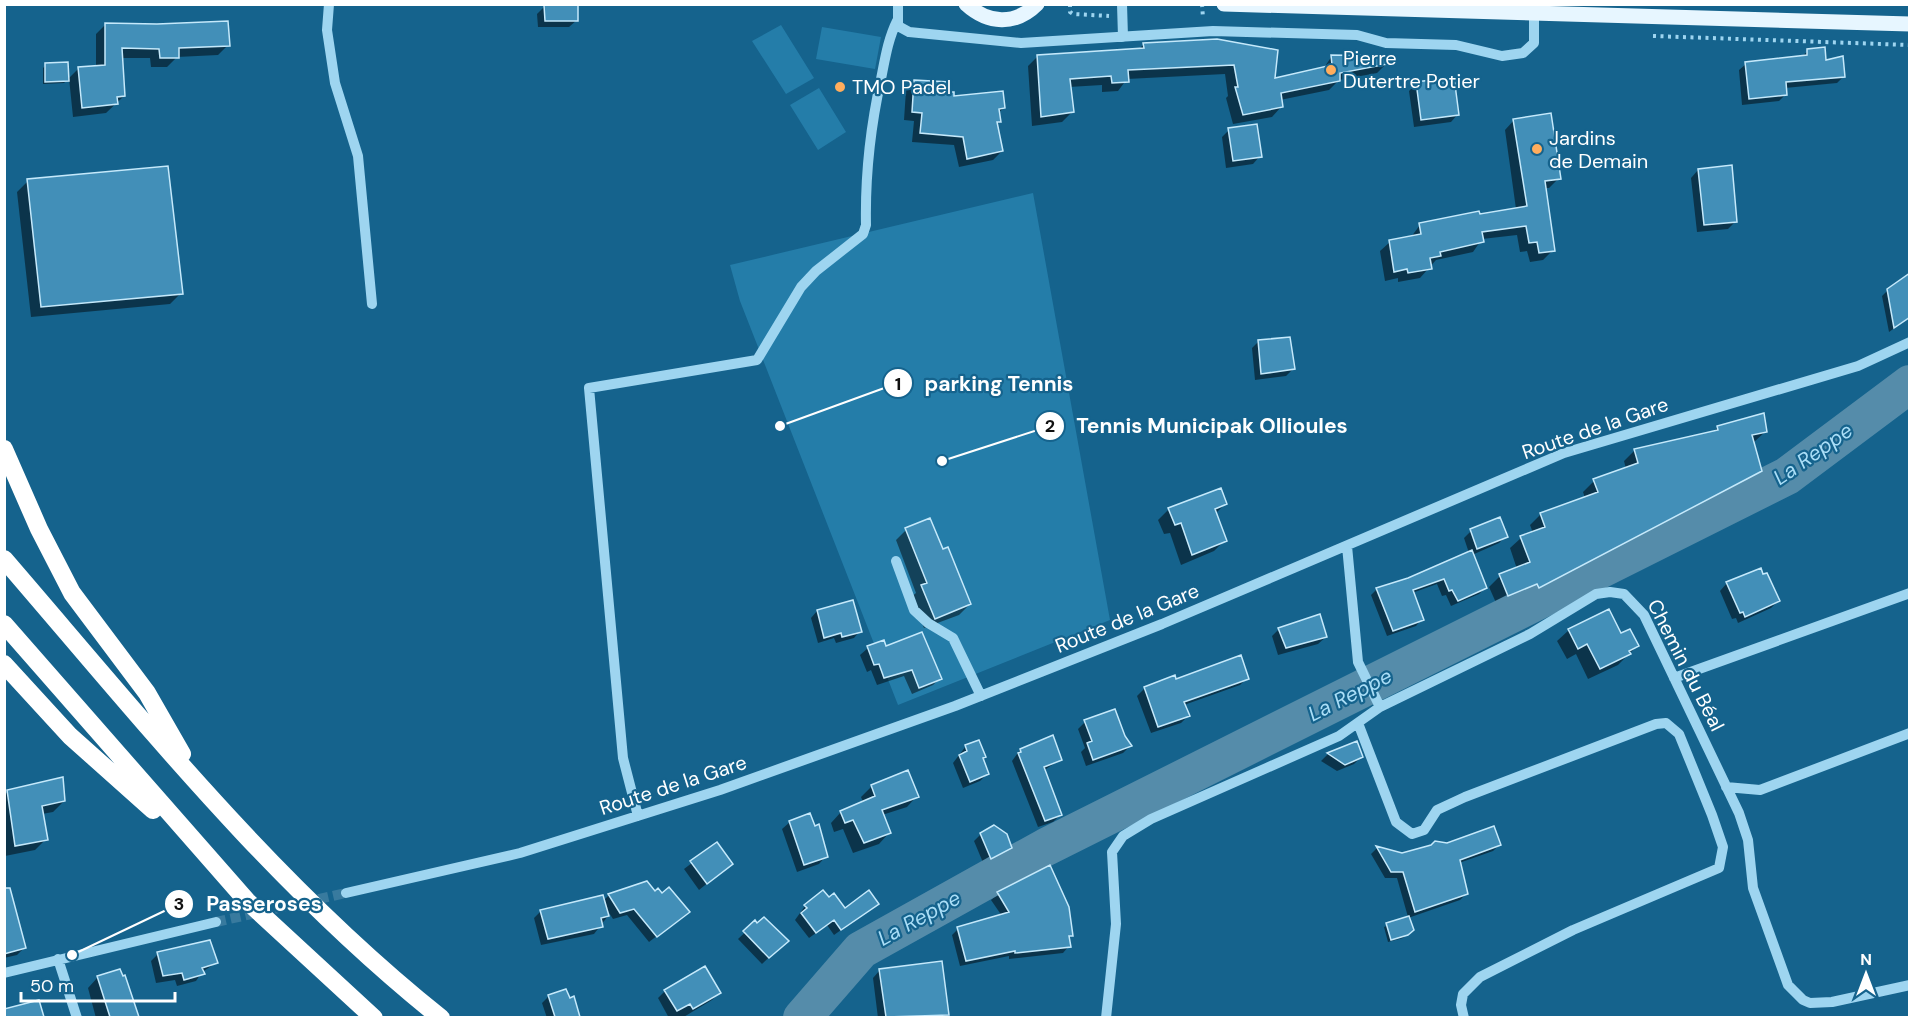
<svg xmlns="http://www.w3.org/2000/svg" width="1914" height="1022" viewBox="0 0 1914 1022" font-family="'DM Sans',sans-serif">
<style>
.green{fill:#247da9}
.shadow{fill:#0007}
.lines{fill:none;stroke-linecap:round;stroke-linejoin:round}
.river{stroke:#558caa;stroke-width:38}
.building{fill:#428fb8;stroke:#c5e9fb;stroke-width:1.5}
.minor-tunnel{stroke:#387a9e;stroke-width:10;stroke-dasharray:10 5;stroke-linecap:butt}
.path{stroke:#9ed5f0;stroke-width:4;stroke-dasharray:3 4.5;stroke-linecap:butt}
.minor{stroke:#9ed5f0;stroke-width:10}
.major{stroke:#e7f6ff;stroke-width:15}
.highway{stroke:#fff;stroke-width:18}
.poi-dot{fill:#ffad5d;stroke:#15638d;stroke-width:2}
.labels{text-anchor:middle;stroke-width:4.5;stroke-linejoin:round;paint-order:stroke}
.poi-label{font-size:20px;fill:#fff;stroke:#15638d;text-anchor:start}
.street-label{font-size:20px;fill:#fff;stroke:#15638d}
.water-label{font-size:21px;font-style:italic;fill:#aadef7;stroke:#15638d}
.leader{fill:none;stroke:#fff;stroke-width:2}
.callout-dot{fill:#fff;stroke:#15638d;stroke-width:2}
.mark-label{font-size:18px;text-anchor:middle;font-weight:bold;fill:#111}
.callout-label{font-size:21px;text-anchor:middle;font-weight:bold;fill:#fff;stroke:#15638d;stroke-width:4.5;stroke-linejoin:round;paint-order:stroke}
</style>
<rect width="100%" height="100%" fill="#15638d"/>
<path class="green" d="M781,25L814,78L786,94L752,41Z
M822,27L881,37L875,69L816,59Z
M819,88L846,132L818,150L790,105Z
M1033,193L1110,620L898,705L740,301L730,265Z"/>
<path class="shadow" d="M545,6L577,20L569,27H538L537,14Z
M106,24L228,45L218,55L177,57L167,67H151L150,58H121L124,96L106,113L73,117L69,78L79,68L96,67V34Z
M1216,40L1274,80L1323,69L1332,56L1387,63L1377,73L1339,80L1329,90L1280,100L1281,107L1272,117L1233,124L1226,98L1228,96L1225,74L1127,79L1118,91L1102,92V85L1069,87L1072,112L1062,122L1032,126L1028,66L1038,56L1138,50L1144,44Z
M1808,51L1844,76L1837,83L1785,88L1786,94L1779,101L1742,105L1739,70L1746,64L1801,57Z
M46,65L67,80L64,83L43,84V68Z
M914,81L953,98L1004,108L998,113L999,122L996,125L1002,151L993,160L959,167L954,145L912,142L914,121L904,120L906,90Z
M1416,84L1458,114L1451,122L1414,127L1409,91Z
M1514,120L1559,178L1549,188H1544L1553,250L1543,260L1530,262L1527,251L1520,252L1517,235L1482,239L1473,252L1436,260L1420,278L1398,282V278L1385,281L1380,251L1390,242L1411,237L1420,225L1516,209L1505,130Z
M1229,130L1260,156L1253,164L1226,168L1222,137Z
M1698,170L1736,221L1728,229L1697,232L1691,178Z
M28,181L181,293L170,304L31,317L17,192Z
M1888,290L1910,317L1889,332L1882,296Z
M1258,342L1293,369L1286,376L1255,380L1252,348Z
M1718,427L1766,431L1753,443L1760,471L1749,482L1528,598L1526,594L1497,605L1489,587L1500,576L1517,569L1510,548L1521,538L1533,533L1530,525L1541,514L1585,498L1583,492L1594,481L1626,469L1624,461L1635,450L1711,434Z
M1225,504L1215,514L1225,540L1214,551L1181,565L1170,533L1164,534L1158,520L1169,509Z
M906,530L942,551L970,604L959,615L924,628L911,597L916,593L896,540Z
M1471,531L1506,536L1499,543L1472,555L1486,587L1479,594L1451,606L1446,595L1442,596L1437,584L1412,593L1422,619L1416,626L1387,636L1371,595L1377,589L1408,579L1469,553L1464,538Z
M1727,583L1778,601L1771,608L1738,623L1736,618L1732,619L1720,591Z
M817,611L860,631L854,638L836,643L834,638L818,643L811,618Z
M1279,629L1326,637L1318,644L1278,655L1272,636Z
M1569,630L1620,635L1637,646L1618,665L1588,679L1576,654L1567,659L1557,641Z
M868,648H885L940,678L933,685L912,694L904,676L877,685L871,670L867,672L860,655Z
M1247,678L1240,685L1184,705L1188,716L1181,723L1151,733L1137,696L1145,688L1175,681Z
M1085,722L1123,736L1130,746L1123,753L1086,766L1081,752L1085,748L1078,729Z
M1356,743L1361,757L1354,764L1337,771L1321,761L1328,754Z
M966,746L984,757L982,760L987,774L980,781L963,788L953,763Z
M1020,750L1061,759L1043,771L1060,815L1053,822L1038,827L1012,761Z
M872,786L917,796L907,807L882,815L889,833L879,844L853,853L843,829L834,832L831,823L841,812L863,802L861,797Z
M8,792L64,801L53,812L42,814L46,839L35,850L5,856L4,795Z
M790,822L826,856L819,864L797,872L782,829Z
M981,834L1011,848L984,865L974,841Z
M717,844L731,864L699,890L684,869Z
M1448,844L1499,845L1493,851L1459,863L1467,893L1460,900L1408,918L1412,930L1403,938L1388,942L1384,927L1408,917L1397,878H1385L1371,854L1377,848L1402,855Z
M1050,867L1071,935L1068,938L1069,946L1063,953L1009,959V956L960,966L952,935L958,929L1002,916L991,900L998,894Z
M654,893L688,912L649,942L627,915L613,919L606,908L608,916L594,934L541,945L534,918L541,911L603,901L609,895Z
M877,904L834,935L827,925L809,938L795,920L805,906L845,910Z
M4,905L24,948L17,955L4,958Z
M755,923L786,941L762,964L738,939Z
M158,954L216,963L202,972L196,981L177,986L175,980L156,983L151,961Z
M880,970L947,1014L944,1018H878L873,978Z
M98,977H124L138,1018H96L88,988Z
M665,991L719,993L712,1000L682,1018H669L658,998Z
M549,996L573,998L579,1018H547L542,1003Z
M38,1002L42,1018H4V1016Z"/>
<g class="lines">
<path class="river" d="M802,1018L861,950L1046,847L1787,476L1910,384"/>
</g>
<path class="building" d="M544,5H578V21H545Z
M228,21L230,46L179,48V58H160L159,49L122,48L125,96L117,97L118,104L82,108L78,67L105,65V23L157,24Z
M1217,39L1278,50L1275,78L1332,65L1331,55L1388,56V64L1340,73V81L1281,93L1283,107L1243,115L1235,87H1238L1234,65L1128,70L1129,82L1112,83L1111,76L1070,79L1074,112L1041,117L1037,55L1144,48L1143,43Z
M1825,47L1826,60L1843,56L1845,77L1786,82L1787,95L1749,99L1745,62L1807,55V49Z
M68,62L69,81L45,82V63Z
M1454,77L1459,115L1421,120L1416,82Z
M914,80L950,82L949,92H954V96L1003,91L1005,108L999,109L1001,122H997L1003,151L967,159L963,137L920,133L922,113L912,112Z
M1551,113L1561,179L1545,181L1555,251L1539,253L1537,242L1529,243L1526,226L1482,232L1484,242L1440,252L1441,256L1430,258L1432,269L1408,273L1407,269L1394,272L1389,240L1421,234L1419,223L1479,211L1480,214L1527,206L1513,119Z
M1257,124L1262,157L1233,161L1228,128Z
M1732,165L1737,222L1704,225L1698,169Z
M168,166L183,294L41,307L27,179Z
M1910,273V317L1894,328L1887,289Z
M1290,337L1295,369L1261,374L1258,340Z
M1764,413L1767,432L1752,435L1762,471L1539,588L1537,584L1508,596L1499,574L1530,562L1520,536L1545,527L1540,513L1598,492L1593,479L1638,463L1634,449L1718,430L1717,426Z
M1221,488L1227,504L1215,509L1227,541L1192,555L1181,523L1175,525L1168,508Z
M1500,517L1508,537L1477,549L1470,529Z
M930,518L943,549L948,547L971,604L935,619L921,585L927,583L905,528Z
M1472,550L1487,588L1458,601L1452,590L1449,591L1444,579L1413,590L1424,620L1393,631L1376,588L1408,578Z
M1761,568L1763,574L1767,573L1780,601L1745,617L1743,612L1740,613L1726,582Z
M853,600L862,632L842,637L841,633L824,638L817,610Z
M1609,609L1621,633L1630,629L1639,646L1629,651L1631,654L1600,669L1587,644L1578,649L1568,629Z
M1320,614L1327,637L1286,648L1278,628Z
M922,632L942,679L919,688L912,670L884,678L879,664L874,665L867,646L884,640L886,646Z
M1241,655L1249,679L1184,702L1190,716L1158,727L1144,687L1175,675L1176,679Z
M1115,709L1125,736L1132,746L1093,760L1087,743L1092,741L1084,720Z
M1053,735L1062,760L1044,767L1062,815L1045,821L1018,753L1021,752L1020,749Z
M979,740L986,757L983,758L989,774L970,782L959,755L967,751L965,745Z
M1357,741L1363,757L1345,765L1327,753Z
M908,770L919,797L882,810L891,833L864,843L853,820L845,823L840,811L875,796L871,785Z
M63,777L65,801L42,806L48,840L15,846L7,790Z
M810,813L815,826L819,824L828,857L804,865L789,821Z
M994,825L1007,834L1012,848L991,859L980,833Z
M1494,826L1501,845L1460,860L1468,894L1415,912L1403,872H1391L1376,846L1402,853L1431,845L1435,841L1447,843Z
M717,842L733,864L707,884L690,861Z
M1050,865L1069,907L1073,936H1069L1071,947L1015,953V951L966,961L957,927L1009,912L997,892Z
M647,881L655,891L658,888L662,893L669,887L690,912L657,937L634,909L620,913L608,894Z
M4,888H10L26,948L4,954Z
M823,890L829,897L834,893L845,908L869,890L879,904L841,930L834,920L816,933L801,913L807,908L804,905Z
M603,895L609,916L601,918L603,927L548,939L540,910Z
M1409,916L1414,930L1408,935L1391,940L1386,923Z
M764,917L789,941L769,958L743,931L755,920L757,923Z
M210,940L218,963L202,968L205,974L184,980L182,973L163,976L157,952Z
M942,961L949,1015L886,1017L879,969Z
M705,966L721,993L693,1009L690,1004L677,1011L664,990Z
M120,969L123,976L125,975L139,1017H110L97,976Z
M566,989L570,998L574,996L580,1017H555L548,995Z
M39,1000L44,1017H4V1009Z"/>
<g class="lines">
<path class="minor-tunnel" d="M216,922L346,893"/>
<path class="path" d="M1070,4V12L1073,14L1109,16
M1202,4L1203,18
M1653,36L1910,45"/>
<path class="minor" d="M329,4L327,30L335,83L358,156L372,304
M898,4V26L909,32L1021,43L1213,31L1357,35L1386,43L1456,45L1502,56L1523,53L1534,43V13
M1122,4L1123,37
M1347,546L1358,662L1380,707
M896,561L914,610L928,623L953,638L981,696
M1674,678L1910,593
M1358,723L1396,822L1412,834L1424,830L1437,810L1465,797L1656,724L1666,723L1679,734L1712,815L1723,847L1719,868L1573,930L1480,977L1463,994L1461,1005L1464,1018
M1726,787L1760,790L1910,733
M638,816L623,758L589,388L757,360L801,287L816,271L863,234L866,225C865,174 870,129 881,79C885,59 888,39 897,21
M346,893L520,853L720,790L955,706L1162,624L1564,453L1858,366L1910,342
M58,959L77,1018
M4,973L216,922
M1106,1018L1116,924L1112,852L1123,836L1151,819L1339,736L1380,707L1530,634L1596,594L1610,592L1624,594L1644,615L1739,813L1748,840L1753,888L1788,985L1803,1000L1810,1003L1832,1002L1910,985"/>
<path class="major" d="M966,4C988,24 1015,26 1037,4
M1224,4L1910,24"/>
<path class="highway" d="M4,449L39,529L72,593L147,693L182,754
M4,559C142,719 274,885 441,1018
M4,624L247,901L374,1018
M4,664L70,736L153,810"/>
</g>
<g class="poi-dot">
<circle cx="1331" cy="70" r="6"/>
<circle cx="840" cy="87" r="6"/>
<circle cx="1537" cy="149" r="6"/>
</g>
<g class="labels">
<g class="poi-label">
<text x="1343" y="65">Pierre<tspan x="1343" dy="23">Dutertre Potier</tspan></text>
<text x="852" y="94">TMO Padel</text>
<text x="1549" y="145">Jardins<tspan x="1549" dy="23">de Demain</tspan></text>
</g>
<g class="street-label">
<text transform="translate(1595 428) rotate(-19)" y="7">Route de la Gare</text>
<text transform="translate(1127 618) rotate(-22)" y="7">Route de la Gare</text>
<text transform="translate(1686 665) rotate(63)" y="7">Chemin du Béal</text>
<text transform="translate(673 785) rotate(-18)" y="7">Route de la Gare</text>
</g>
<g class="water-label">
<text transform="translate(1813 454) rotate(-35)" y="7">La Reppe</text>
<text transform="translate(1350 695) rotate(-27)" y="7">La Reppe</text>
<text transform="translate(919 918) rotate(-29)" y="7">La Reppe</text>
</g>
</g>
<path class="leader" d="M780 426L898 383M942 461L1050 426M72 955L179 904"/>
<g class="callout-dot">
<circle cx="780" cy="426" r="6"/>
<circle cx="942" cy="461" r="6"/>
<circle cx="72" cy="955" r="6"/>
<circle cx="898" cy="383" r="15"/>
<circle cx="1050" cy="426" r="15"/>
<circle cx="179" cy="904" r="15"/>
</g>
<g class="mark-label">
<text x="898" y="390">1</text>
<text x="1050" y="432">2</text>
<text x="179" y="910">3</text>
</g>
<g class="callout-label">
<text x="999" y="391">parking Tennis</text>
<text x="1212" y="433">Tennis Municipak Ollioules</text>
<text x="264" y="911">Passeroses</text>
</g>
<rect width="1914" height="1022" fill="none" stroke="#ffffff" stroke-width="12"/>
<g transform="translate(1866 974)" stroke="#15638d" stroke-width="4.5" paint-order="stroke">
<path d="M0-4.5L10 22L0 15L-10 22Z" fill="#ffffff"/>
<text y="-9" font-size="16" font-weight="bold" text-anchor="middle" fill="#ffffff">N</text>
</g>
<path d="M21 992v9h154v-9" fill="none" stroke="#ffffff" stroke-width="3"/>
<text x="30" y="992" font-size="18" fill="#ffffff" stroke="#15638d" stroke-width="4.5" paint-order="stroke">50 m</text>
</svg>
